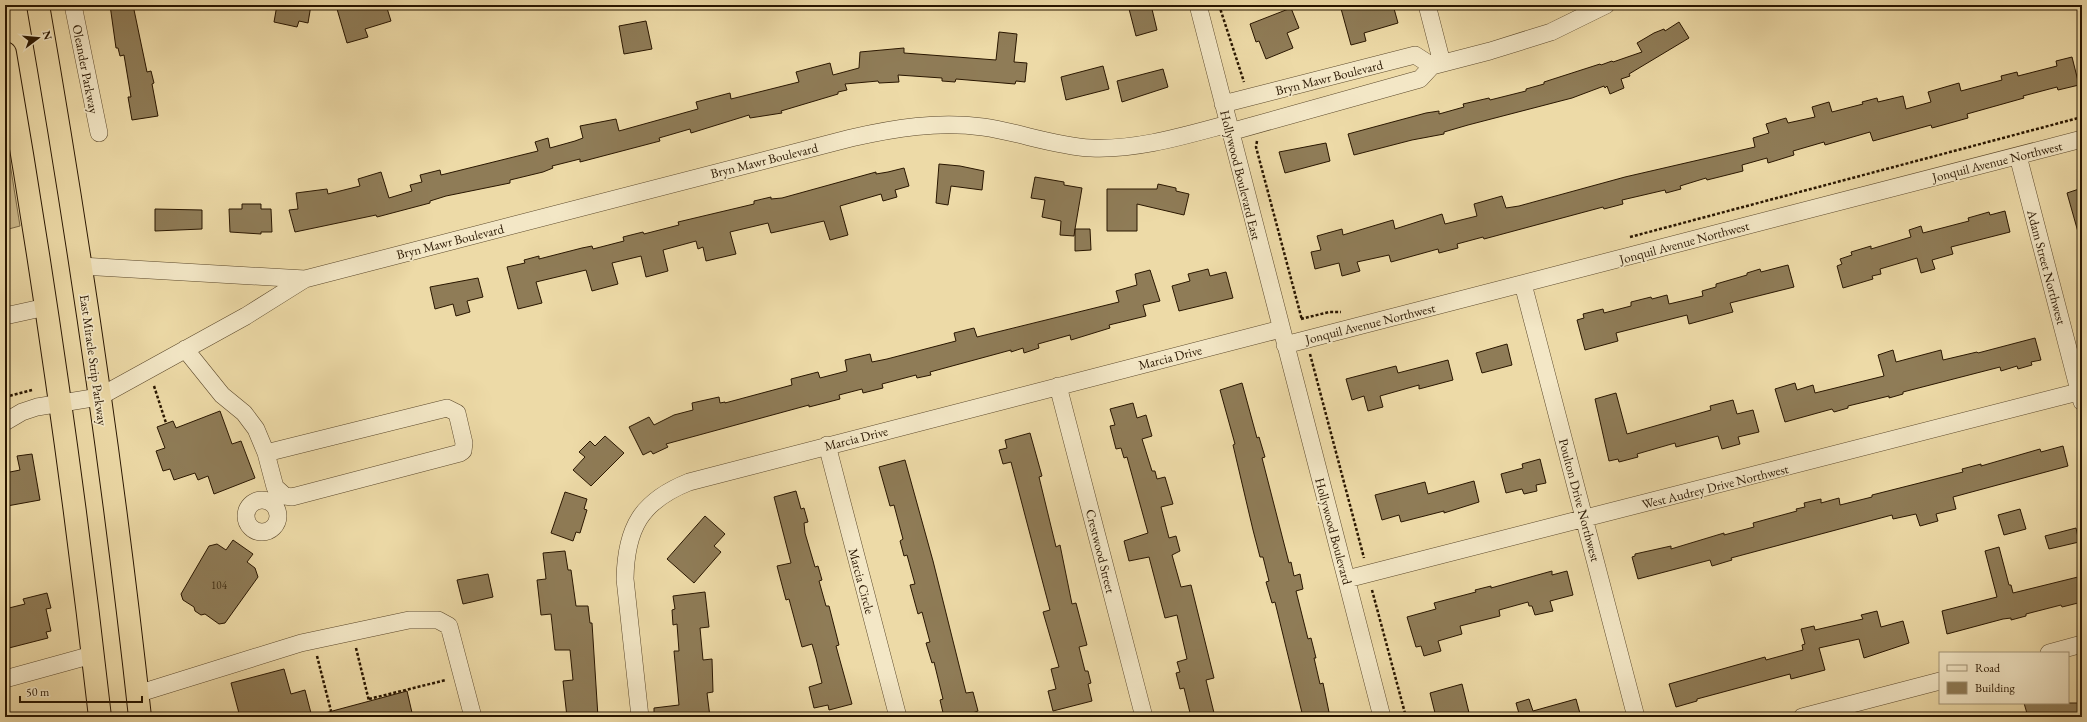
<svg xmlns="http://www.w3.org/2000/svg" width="2087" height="722" viewBox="0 0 2087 722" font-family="'EB Garamond',serif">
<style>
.green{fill:#ccb98b;stroke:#7a6846}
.building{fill:#8f7c57;stroke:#291600}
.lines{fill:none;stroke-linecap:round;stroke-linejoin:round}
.minor-casing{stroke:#5a472a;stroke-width:18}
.highway-casing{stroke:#291600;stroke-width:24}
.path{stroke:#291600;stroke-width:2.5;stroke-dasharray:3 2;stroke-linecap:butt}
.minor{stroke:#f3e7c6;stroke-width:17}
.highway{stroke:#eddaa7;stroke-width:22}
.labels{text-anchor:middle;stroke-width:3.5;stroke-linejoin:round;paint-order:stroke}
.number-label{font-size:11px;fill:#423016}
.street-label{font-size:13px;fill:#291600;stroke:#f3e7c6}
</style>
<rect width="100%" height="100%" fill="#eddaa7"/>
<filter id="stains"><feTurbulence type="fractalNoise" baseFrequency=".005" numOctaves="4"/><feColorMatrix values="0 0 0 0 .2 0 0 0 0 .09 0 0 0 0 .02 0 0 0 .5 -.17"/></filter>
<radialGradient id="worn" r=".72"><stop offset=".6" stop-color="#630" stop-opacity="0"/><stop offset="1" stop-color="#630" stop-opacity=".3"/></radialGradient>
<path class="green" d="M5,132L20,226L5,230Z"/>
<path class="building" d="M110,5H133L147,72L151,71L154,83L152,84L158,116L132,120L128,97H131L124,55L120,56L118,48H116Z
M277,5H311L308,23L299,21L297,27L274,22Z
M351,5H386L391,21L365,29L368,37L347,43L337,9Z
M1128,5H1151L1157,30L1136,36Z
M1340,5H1393L1398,23L1364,33L1366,41L1351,45Z
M1291,8L1299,28L1287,33L1293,48L1266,59L1259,41L1256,42L1250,24Z
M646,21L652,49L624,54L619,26Z
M1679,22L1689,38L1629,74L1630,76L1621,79L1624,88L1610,94L1607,86L1605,88L1604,86L1572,98L1468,125L1444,132V134L1412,140L1354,155L1348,134L1426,113L1439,111V114L1464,107L1463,104L1489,98L1490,100L1526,91V89L1544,84V82L1600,64L1601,65L1612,61L1613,62L1642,52L1637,43L1654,33L1664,29L1665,31Z
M999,32L1017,34L1014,62L1027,63L1025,82L1016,81L1015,84L956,79L955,82L942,81V78L898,75L899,82L879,83L878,81L845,84L847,90L838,92V94L781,111L782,113L750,118L749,115L691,133L690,129L659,138L660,141L580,162V159L552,166L553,168L543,172L510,180V183L446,196L430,201V203L377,217L376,215L295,232L289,210L298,209L296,193L327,189L328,194L360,186L358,179L381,172L389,198L412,191L410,185L422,182L420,175L440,170L441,175L538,151L535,142L548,138L550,148L575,141L583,138L580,126L616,119L619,131L698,109L696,102L730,93L731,99L799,82L796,72L830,63L833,75L859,68L860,52L904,48V53L996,60Z
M2072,57L2079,85L2058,90L2057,87L2023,96L2024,98L1967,114L1968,118L1932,128L1931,125L1873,141L1870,132L1825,145L1824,142L1793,151L1794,155L1768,163L1767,158L1742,165L1743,171L1707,180L1706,178L1680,186L1681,189L1666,193L1665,190L1622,200L1623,204L1604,209L1603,207L1484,239L1483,237L1457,244L1458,248L1439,253L1438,249L1391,262L1389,255L1357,262L1360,271L1342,276L1339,263L1315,269L1311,252L1321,250L1317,236L1342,229L1343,235L1393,220L1395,229L1442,214L1445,224L1477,216L1474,204L1502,196L1506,208L1519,206L1625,177L1755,147L1753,138L1769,133L1766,124L1786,118L1788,123L1815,117L1812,107L1829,102L1832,112L1863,104L1862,102L1877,98L1878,102L1903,96L1906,109L1931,102L1928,92L1959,83L1961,91L2002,80L2001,76L2017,72L2018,76L2057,66L2056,61Z
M1103,66L1109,89L1066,100L1061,77Z
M1163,69L1168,87L1122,102L1117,81Z
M1326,143L1330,161L1285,173L1279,152Z
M939,164L960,166L984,171L982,190L951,186L948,205L936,203Z
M904,168L909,186L895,190L897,197L883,201L881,194L840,206L848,235L830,240L824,221L771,233L768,223L730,232L736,254L706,261L703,247L698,249L696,241L663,250L668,271L646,277L641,256L612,263L618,284L592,291L586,270L536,282L542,303L518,309L507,267L525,263L524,260L539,256V259L582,248L592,246L593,249L624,241L623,237L643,232L644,234L679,225L678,222L754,204V201L771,197V199L782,198L876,172V174L888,172Z
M1035,177L1064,182V185L1082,188L1075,229H1090L1091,250L1075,251V229L1074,236L1060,235L1061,221L1042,217L1045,200L1031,198Z
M1158,184L1176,188V191L1189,194L1184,215L1137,204V231H1107V189H1157Z
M2082,188V232H2078L2067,193Z
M242,204H261V209H271L272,232H261V234L230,232L229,209H242Z
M155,209L202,210V229L155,231Z
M2005,211L2010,232L1951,247L1953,254L1932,260L1935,269L1921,273L1917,258L1880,269L1881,274L1872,276L1873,279L1843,288L1837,266L1842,264L1840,259L1852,255L1851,252L1871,246V249L1911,237L1909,230L1921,226L1923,233L1969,221L1968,218L1989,212L1990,215Z
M1788,265L1794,287L1730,303L1733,312L1689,324L1687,315L1616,333L1618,341L1585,350L1577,320L1584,318L1583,314L1603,309L1604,313L1631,306V302L1651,297L1652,299L1667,295L1669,304L1703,296L1702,291L1716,287V284L1747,275V273L1760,269L1761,272Z
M1208,269L1210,276L1226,272L1233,298L1179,311L1172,286L1190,281L1188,274Z
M1150,270L1160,301L1143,305L1146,316L1109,325L1110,328L1071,340L1070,335L1038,344L1039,348L1024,353L1023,348L1011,352V350L930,372L931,375L917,378L916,375L882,384L883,388L863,393L862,389L839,395L840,399L809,407V405L666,444L668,447L653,454L651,451L643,455L629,427L649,417L654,425L674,415L693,410L692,403L719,397L720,403L725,402V403L792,385L791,379L818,372L820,378L847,371L845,360L870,354L872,362L887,359L956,341L954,333L974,328L977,337L1119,302L1116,291L1137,285L1135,274Z
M478,278L483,297L467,301L470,312L456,316L453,304L435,309L430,287Z
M2035,338L2041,360L2031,362L2032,365L2018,369L2017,366L2001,371L2000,367L1903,392V394L1889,398V396L1848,406V408L1834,412L1832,409L1785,422L1775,389L1795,383L1797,390L1813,385L1815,393L1884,376L1878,355L1893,350L1896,362L1941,350L1943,360L1977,352L1978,353Z
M1507,344L1512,365L1482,373L1476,353Z
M1448,360L1453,380L1419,389V385L1380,396L1383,407L1368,411L1364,396L1352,400L1346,379L1396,366L1398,373Z
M1242,383L1257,438L1259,437L1265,457L1262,458L1289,563L1291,562L1294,576L1300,574L1303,589L1296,591L1308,639L1311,638L1316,658H1314L1320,684L1323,683L1330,717H1303L1275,602L1272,603L1266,582L1269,581L1263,557H1260L1253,530L1233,445L1235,444L1220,390Z
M1616,393L1627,434L1711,410L1710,406L1733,400L1737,414L1753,410L1759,432L1738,437L1740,444L1722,449L1718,436L1676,447L1675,443L1637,454L1638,457L1619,462L1618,459L1609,461L1595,399Z
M1133,403L1137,418L1146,415L1152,436L1142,439L1152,471H1155L1157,479L1165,477L1173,504L1161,507L1169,538L1176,536L1180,551L1172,555L1181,587L1191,585L1214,678L1206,680L1215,717H1191L1184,688L1180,689L1176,673L1180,672L1177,662L1187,659L1177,615L1165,618L1149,557L1129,561L1124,541L1148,533L1127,457L1124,458L1121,448L1116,449L1110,426L1115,425L1110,409Z
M220,411L232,444L241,441L255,478L214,494L208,476L198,480L195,473L174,480L170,469L163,471L156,451L165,448L157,427L173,421L176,428Z
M1030,433L1042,476L1039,477L1056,547L1060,545L1072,604L1076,603L1087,645L1079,647L1085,671H1088L1091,683L1088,684L1092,701L1053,711L1048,691L1056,689L1051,669L1059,667L1043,612L1050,610L1011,462L1003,464L999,450L1007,448L1005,440Z
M605,436L624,453L591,486L573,470L585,457L579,452L590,441L595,446Z
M2063,446L2068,466L1953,497L1956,509L1936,514L1938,521L1920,526L1916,514L1893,519L1892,515L1731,558L1732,560L1712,566L1710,560L1638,579L1632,557L1635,556V554L1671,546V549L1724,533V535L1754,527L1753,523L1797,511L1796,509L1805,507L1804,503L1821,499V503L1839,498L1840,505L1872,497V495L1963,472L1962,469L1981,464V466L2040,449L2041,452Z
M32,454L40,500L7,506L5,473L20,470L17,456Z
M1540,459L1546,483L1536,485L1537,491L1524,494L1522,489L1506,493L1501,474L1523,468L1522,464Z
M905,460L933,561L966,693L973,692L978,711L970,714L971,717H944L940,700L943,699L934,662L932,663L926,643L930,642L922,612L918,614L910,585L915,584L907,555L904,556L900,541L903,539L894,505L890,506L879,467Z
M1474,481L1479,502L1444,513V511L1401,522L1399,515L1382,520L1375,495L1425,482L1428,494Z
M796,491L801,509L804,508L808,522L804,523L805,533L815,567L818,566L822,580L819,581L826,606H829L839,645L836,646L852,704L829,710L828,705L814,708L809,687L822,683L816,658L812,644L802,647L789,599L786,600L777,566L791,563L774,497Z
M565,492L587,499L584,509L587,510L580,533L576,532L573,541L551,533Z
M2020,509L2026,529L2004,535L1998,515Z
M705,516L725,534L714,546L721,552L694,583L667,559Z
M2076,528L2079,542L2049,549L2045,536Z
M233,540L253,554L247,562L255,568L258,577L225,623L219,624L205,614L201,615L195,611L194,607L183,600L181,594L209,546L217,544L226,550Z
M1999,547L2009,585H2011L2013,593L2082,576V602L2062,607L2061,605L2026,614V616L2011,620V618L2003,619L1947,634L1942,611L1997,597L1985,551Z
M565,551L568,570H571L576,606H588L590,623H592L598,717H567L563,681L573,680L570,650H555L551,614L541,615L537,580L546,579L543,553Z
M1552,571V575L1567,571L1573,595L1550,601L1553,611L1535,615L1532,606H1529L1528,602L1499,610L1500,616L1460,626L1462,634L1438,641L1441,651L1424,656L1421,646L1416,647L1407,617L1436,609L1434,603L1476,592L1475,590L1491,586V588Z
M488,574L493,597L463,604L457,580Z
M705,592L709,627L700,628L703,660L712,659L713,692L707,693L710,717H654V708L679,705L674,651H679L677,624L673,625L672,610L675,609L673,596Z
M47,593L51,608L46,609L51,631L46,632L48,638L5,649V609L25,604L23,599Z
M1877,611L1881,627L1903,621L1909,643L1864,658L1859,639L1819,648L1825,670L1791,679L1790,674L1697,699V701L1676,707L1669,684L1765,657L1766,660L1803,650L1802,645L1805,644L1801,629L1814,626L1815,630L1863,619L1861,615Z
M284,669L291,694L305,690L312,717H240L231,683Z
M1462,684L1470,717H1436L1430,693Z
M407,691L413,717H326L325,713Z
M1529,699L1533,711L1576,699L1581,717H1520L1516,703Z
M2024,703H2082V717H2028Z"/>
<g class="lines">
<defs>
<path id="minor" d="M73,5L99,133
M1198,5L1382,717
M1427,5L1442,63
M1223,104L1415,55L1432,66
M1230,132L1420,79L1432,66L1490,51L1551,32L1606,5
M2018,156L2082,402
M81,266L305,279
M1523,284L1636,717
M5,316L46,307
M1285,345L2082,139
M185,349L222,395L244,413L256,429L266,453L275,487L285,496L292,497L460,453L463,451L464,443L457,413L447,408L266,453
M1058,386L1144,717
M5,422L22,412L37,407L99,397L246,316L305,279L851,138C895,128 938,121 983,127C1019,132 1054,146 1091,148C1138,150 1183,136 1228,124
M827,445L898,717
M246 516a16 16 0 1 1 32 0a16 16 0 1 1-32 0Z
M1347,579L2082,391
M2049,653L2082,644
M5,679L92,655
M137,694L301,643L409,620H438L449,626L473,717
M640,717L625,579C626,528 641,501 689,482L1281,329
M1802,717L1940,681"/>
<path id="highway" d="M38,5C79,241 114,479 140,717
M5,53C43,273 75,495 100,717"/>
</defs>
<use href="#minor" class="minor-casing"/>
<use href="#highway" class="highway-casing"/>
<path class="path" d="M1219,5L1244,82
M1257,141L1256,147L1302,320
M1630,237L2082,117
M1301,319L1329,312H1341
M1310,354L1364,558
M154,386L166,423
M5,397L32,390
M1372,590L1406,717
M356,648L369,701
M317,656L331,711
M369,699L446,680"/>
<use href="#minor" class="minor"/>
<use href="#highway" class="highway"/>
</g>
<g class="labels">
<g class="number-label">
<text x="219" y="589">104</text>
</g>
<g class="street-label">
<text transform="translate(86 69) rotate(79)" y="5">Oleander Parkway</text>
<text transform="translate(1329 77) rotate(-14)" y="5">Bryn Mawr Boulevard</text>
<text transform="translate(764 160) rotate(-14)" y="5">Bryn Mawr Boulevard</text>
<text transform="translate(1997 161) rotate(-14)" y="5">Jonquil Avenue Northwest</text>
<text transform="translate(1241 175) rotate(76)" y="5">Hollywood Boulevard East</text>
<text transform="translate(450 241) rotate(-14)" y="5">Bryn Mawr Boulevard</text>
<text transform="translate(1684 242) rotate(-15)" y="5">Jonquil Avenue Northwest</text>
<text transform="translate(2047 267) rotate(75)" y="5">Adam Street Northwest</text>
<text transform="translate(1370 323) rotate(-14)" y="5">Jonquil Avenue Northwest</text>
<text transform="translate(1170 357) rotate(-14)" y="5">Marcia Drive</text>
<text transform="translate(94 360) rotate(82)" y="5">East Miracle Strip Parkway</text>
<text transform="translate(856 438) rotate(-14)" y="5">Marcia Drive</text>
<text transform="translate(1715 486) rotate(-14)" y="5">West Audrey Drive Northwest</text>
<text transform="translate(1580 500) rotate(75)" y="5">Poulton Drive Northwest</text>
<text transform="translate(1334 531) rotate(75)" y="5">Hollywood Boulevard</text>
<text transform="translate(1101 551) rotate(76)" y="5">Crestwood Street</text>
<text transform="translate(862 581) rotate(75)" y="5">Marcia Circle</text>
</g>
</g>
<rect width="2087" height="722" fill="none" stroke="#eddaa7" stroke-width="20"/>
<rect x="6" y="6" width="2075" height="710" fill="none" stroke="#291600" stroke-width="2"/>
<rect x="10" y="10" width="2067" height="702" fill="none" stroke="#291600"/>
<rect x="1939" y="652" width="130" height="52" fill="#f3e7c6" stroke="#a29377"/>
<rect x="1947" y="665" width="20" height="6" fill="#f3e7c6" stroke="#a29377"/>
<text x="1975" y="672" font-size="12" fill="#291600">Road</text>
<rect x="1947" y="682" width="20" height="12" fill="#8f7c57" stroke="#a29377"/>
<text x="1975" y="692" font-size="12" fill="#291600">Building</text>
<g transform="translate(38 38) rotate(74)" stroke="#f3e7c6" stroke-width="3" paint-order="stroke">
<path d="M0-3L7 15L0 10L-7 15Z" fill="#291600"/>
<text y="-6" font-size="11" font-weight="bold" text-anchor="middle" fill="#291600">N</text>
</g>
<path d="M20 696v6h122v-6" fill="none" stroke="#291600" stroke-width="2"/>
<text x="26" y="696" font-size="12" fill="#291600" stroke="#f3e7c6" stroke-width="3" paint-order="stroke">50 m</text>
<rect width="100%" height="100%" filter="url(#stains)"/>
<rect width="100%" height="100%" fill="url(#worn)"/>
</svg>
